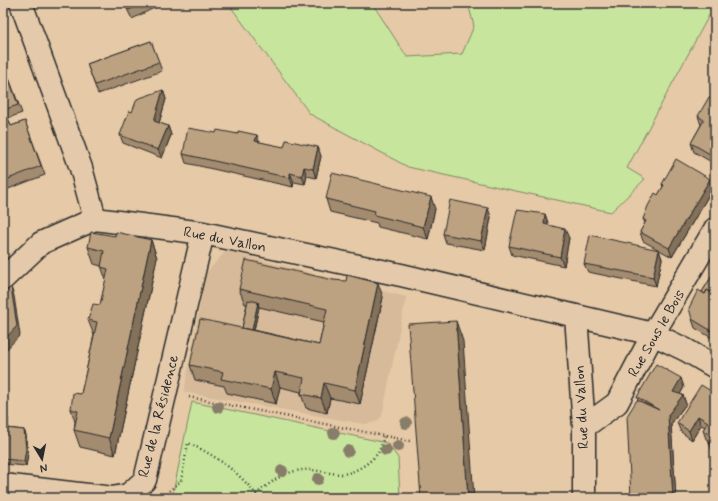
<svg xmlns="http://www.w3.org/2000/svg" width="718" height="501" viewBox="0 0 718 501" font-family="Mynerve,sans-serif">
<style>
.built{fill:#d6ba99}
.green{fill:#c8e59d;stroke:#7a8864}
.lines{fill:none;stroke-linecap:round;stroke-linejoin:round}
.minor-casing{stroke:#2b2b2b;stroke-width:25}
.path{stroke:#2b2b2b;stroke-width:2.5;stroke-dasharray:1 3;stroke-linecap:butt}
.minor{stroke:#e4caab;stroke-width:22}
.tree{fill:#887d68}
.wall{fill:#a38b6f;stroke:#2b2b2b;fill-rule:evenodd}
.shaded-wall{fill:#84715a;stroke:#2b2b2b}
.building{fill:#bda281;stroke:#2b2b2b}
.labels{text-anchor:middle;stroke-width:3;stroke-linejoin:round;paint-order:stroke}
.street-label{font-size:15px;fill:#2b2b2b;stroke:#e4caab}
</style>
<rect width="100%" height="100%" fill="#e6c9a6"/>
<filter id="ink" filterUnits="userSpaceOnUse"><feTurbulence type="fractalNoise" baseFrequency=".025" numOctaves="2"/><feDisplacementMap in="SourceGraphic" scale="8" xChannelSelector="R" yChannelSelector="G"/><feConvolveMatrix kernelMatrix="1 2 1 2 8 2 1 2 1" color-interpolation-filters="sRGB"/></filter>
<g filter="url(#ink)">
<path class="built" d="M226,251L406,297L382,416L376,422L364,424L184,392L206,273Z"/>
<path class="green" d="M228,3H372L407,57L462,54L474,26L468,3L715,4L627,168L645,179L611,212L408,167L310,114Z
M192,402L387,443L398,458L400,498H172Z"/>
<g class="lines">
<defs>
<path id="minor" d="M21,3L81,168L95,219
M95,219L203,233L401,275L653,334L686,350L715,367
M3,279L41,243L95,219
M576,316L584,427V498
M584,427L617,403L653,334L715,229
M3,485L113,498L128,495L145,480L203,233"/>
</defs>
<use href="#minor" class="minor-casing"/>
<path class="path" d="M189,397L410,441
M169,491L181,481L188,443C216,455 241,474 259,498
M256,494C268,485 280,474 296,471C312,467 326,474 342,474C355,473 370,463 378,453C381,448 383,441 384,435"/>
<use href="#minor" class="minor"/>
</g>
<g class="tree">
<circle cx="218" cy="407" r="6"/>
<circle cx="406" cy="423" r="6"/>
<circle cx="334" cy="433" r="6"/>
<circle cx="398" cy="446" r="6"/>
<circle cx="386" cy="450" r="6"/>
<circle cx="348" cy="451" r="6"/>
<circle cx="282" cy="471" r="6"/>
<circle cx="318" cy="479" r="6"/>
</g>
<path class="wall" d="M124,3H164L132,19Z
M151,41L162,71L98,94L87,64Z
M3,62L22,113L8,118L11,126L25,121L45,175L3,191Z
M163,90L166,99L159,123L168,126L171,135L162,158L123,143L120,135L132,112Z
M715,100V164L694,152L691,143L701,125L698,116Z
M216,133L238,134L259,142L321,156L316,178L307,176L305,184L294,182L293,187L186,163L183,154Z
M662,184L713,188L672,257L643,241L640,232L645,223L643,219L663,187Z
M326,199L435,209L428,239L378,227L377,223L330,212Z
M545,214L548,223V225L569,238L564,266L512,255L509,246Z
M491,217L485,250L446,243L443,234Z
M115,236L151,240L157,258L115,455L80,447L74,430L75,422L71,409L81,394L94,335L88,320L100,305L106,280L101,266L94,264L88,247Z
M659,250L662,259L656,286L588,272L584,264Z
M715,271V340L695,328L692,319L702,292Z
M239,289L383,297L360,404L330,398L327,413L306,408L301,394V392L280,387L276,404L227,393L224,386L195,380L190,365L242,328L247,304H245ZM259,307L324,322L319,345L254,330Z
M684,387L680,394L683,395L686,404L671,424L676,498H631L638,401L637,397Z
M715,388V453L712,451L709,442V441L706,439L703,430L705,427L701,425L692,440L681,432L677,423L711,391Z
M3,410L8,419V428L24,430L26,435L28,454L26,466L3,464Z"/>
<path class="shaded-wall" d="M163,90L166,99L157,130L154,121Z
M168,126L171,135L162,158L158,150Z
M257,135L260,144L255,141Z
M318,147L321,156L316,178L313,169Z
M304,167L307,176L305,184L302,176Z
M290,173L294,182L293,187L290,178Z
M710,179L713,188L672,257L669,248Z
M431,197L435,209L428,239L423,227Z
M488,208L491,217L485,250L481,241Z
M545,214L548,223L547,233L544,224Z
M565,229L569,238L564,266L560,257Z
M151,240L157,258L115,455L109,438Z
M659,250L662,259L656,286L653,277Z
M378,283L383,297L360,404L355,390Z
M11,287L14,296L20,335L3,353V341Z
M258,302L259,307L251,343L250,339Z
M456,321L463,341L474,498H468Z
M275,372L280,387L276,404L271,389Z
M681,378L684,387L677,400L673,392Z
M324,383L330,398L327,413L321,398Z
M683,395L686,404L671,424L676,498H673L668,415Z
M5,411L8,419L4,459H3V433Z
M698,416L701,425L692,440L689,431Z
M24,430L26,435L28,454L26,466L24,461Z"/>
<path class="building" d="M125,3H143L129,10Z
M151,41L159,62L95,85L87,64Z
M3,62L18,105L3,110Z
M163,90L154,121L168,126L158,150L120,135L129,111L132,112L137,99Z
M709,97L715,100V157L691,143L704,120L698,116Z
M7,116L11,126L25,121L41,166L3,181V118Z
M188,128L216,133L217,130L238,134V131L257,135L255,141L284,147L286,140L318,147L313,169L304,167L302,176L290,173V178L183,154Z
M676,159L710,179L669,248L640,232L646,221L643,219L648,206L655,193L658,195L664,185L662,184Z
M332,173L431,197L423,227L374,215L375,211L326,199Z
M450,200L488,208L481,241L443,234Z
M517,210L545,214L544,224L565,229L560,257L509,246Z
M91,232L115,236L116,232L151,240L109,438L74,430L78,411L71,409L73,393L81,394L97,322L88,320L93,304L100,305L108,269L101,267L104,251L88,247Z
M590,235L659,250L653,277L584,264Z
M246,260L333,280L346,281L347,275L378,283L355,390L324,383L321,398L301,394L304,378L275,372L271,389L221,379L223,372L190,365L200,319L319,345L327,309L239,289Z
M715,271V295L707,290L705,294L702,292Z
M11,287L17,326L3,341V295Z
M698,290L705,294L707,290L715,295V333L692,319L689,308Z
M248,300L258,302L252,330L242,328Z
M456,321L468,498H421L408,324Z
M656,364L681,378L673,392L683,395L668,415L673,498H631L627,416L637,400L659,410L637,397Z
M701,385L711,391L713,387L715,388V447L709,442L712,437L703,430L708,422L698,416L689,431L677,423Z
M3,410L5,411L3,433Z
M6,428L24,430L26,449L24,461L3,459V453Z"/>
</g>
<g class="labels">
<g class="street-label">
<text transform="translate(225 239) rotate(11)" y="5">Rue du Vallon</text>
<text transform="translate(656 333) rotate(-60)" y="5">Rue Sous le Bois</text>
<text transform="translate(581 407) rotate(-93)" y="5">Rue du Vallon</text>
<text transform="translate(158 416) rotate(-76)" y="5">Rue de la Résidence</text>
</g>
</g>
<rect width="718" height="501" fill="none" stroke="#e4caab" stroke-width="16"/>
<rect x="8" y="8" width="702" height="485" fill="none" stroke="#2b2b2b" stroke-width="1.5" filter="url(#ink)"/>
<g transform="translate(42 459) rotate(170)" stroke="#e4caab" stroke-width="3" paint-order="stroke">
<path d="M0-3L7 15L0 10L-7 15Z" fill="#2b2b2b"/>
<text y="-6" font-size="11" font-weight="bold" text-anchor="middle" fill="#2b2b2b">N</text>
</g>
</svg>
